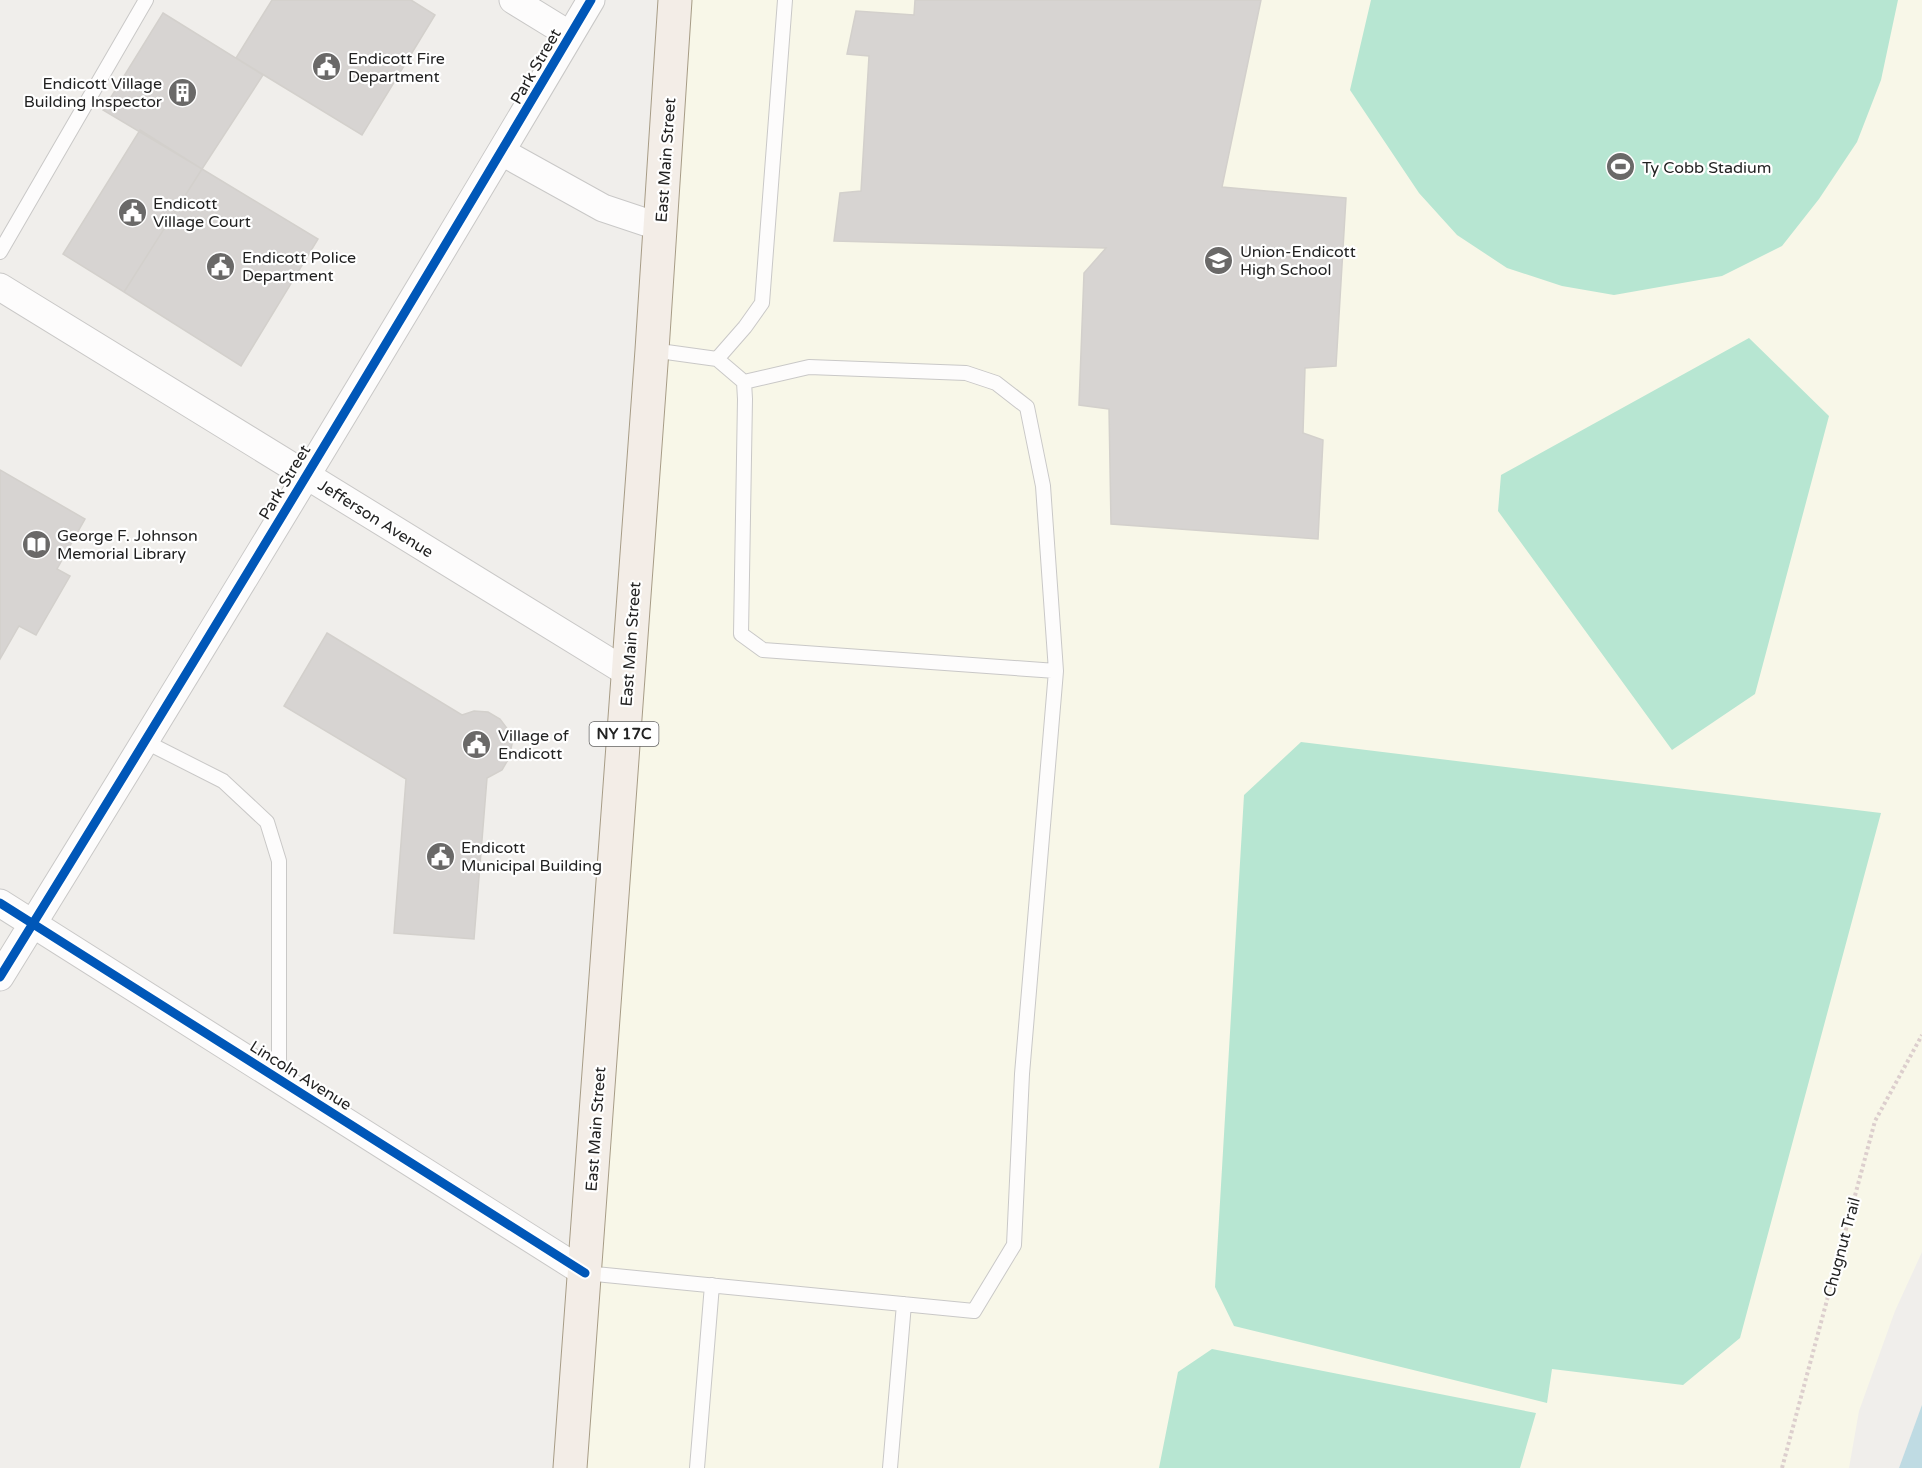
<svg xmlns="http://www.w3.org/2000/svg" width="1922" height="1468" viewBox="0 0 1922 1468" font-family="'Varela Round',sans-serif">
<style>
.education{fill:#f8f7e8}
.pitch{fill:#b7e6d2}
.water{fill:#bfdbe3}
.building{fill:#d7d4d2;stroke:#d3d0cc;stroke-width:1.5}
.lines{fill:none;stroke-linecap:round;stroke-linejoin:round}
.service-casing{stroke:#c9c8c7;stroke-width:16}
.minor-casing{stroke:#c9c8c7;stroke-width:29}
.primary-casing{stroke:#a79c86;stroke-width:35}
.path{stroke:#dccecd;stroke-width:4;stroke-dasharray:3 3;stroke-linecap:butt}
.service{stroke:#fdfcfc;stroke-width:14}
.minor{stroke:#fdfcfc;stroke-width:27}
.primary{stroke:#f3ede7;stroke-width:33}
.cycleway-casing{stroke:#fff;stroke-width:13}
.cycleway{stroke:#0057b8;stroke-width:9}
.labels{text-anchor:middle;stroke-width:4.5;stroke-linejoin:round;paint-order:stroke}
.shield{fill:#fff;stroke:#646464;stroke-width:1.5}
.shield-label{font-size:15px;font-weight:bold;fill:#222}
.poi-label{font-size:16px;fill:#222;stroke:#fff;text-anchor:start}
.street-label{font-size:16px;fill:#222;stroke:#fff}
</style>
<rect width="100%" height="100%" fill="#f0eeeb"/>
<path class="education" d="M675,0H1922V1252L1895,1311L1859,1411L1849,1468H570Z"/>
<path class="pitch" d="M1371,0H1898L1881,80L1857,142L1819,199L1782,246L1722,276L1614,295L1562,286L1507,268L1457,235L1419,193L1350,90Z
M1749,338L1829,416L1755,694L1672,750L1498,511L1501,475Z
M1301,742L1881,813L1740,1338L1683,1385L1552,1369L1547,1403L1234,1326L1215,1287L1244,795Z
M1212,1349L1536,1413L1520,1468H1159L1178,1372Z"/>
<path class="water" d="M1922,1405V1468H1899Z"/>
<path class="building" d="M272,0H411L435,15L362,135L236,58Z
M915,0H1261L1222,187L1346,198L1336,366L1305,368L1303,433L1323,440L1318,539L1111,524L1109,409L1079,405L1084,273L1106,248L834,241L840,193L861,191L869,56L847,54L856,11L914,15Z
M163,13L263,75L202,169L103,110Z
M140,130L202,169L124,292L63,254Z
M202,169L318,239L241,366L124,292Z
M0,470L85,519L57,569L70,576L36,635L19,626L0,659Z
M327,633L462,715L474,711L488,712L500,719L509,731L512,744L509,758L502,770L487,778L474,939L394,933L406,779L284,706Z"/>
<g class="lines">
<defs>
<path id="service" d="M0,252L146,0
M652,350L717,359L744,382L745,399L741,634L763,650L1056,671
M717,359L745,327L762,303L785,0
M144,741L223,781L267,822L279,861V1079
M585,1273L974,1311L1014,1245L1022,1074L1056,671L1043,486L1027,407L996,383L966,373L809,367L744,382
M697,1468L712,1285
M890,1468L904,1304"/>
<path id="minor" d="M513,0L570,35
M502,152L603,208L660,227
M0,287L628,673
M0,903L585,1273
M0,977C200,653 397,328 591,0"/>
<path id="primary" d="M570,1468L652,350L675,0"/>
</defs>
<use href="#service" class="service-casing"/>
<use href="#minor" class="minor-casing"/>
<use href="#primary" class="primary-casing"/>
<path class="path" d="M1782,1468L1875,1121L1922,1035"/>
<use href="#service" class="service"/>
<use href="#minor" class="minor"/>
<use href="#primary" class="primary"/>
<defs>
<path id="cycleway" d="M0,903L585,1273
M0,977C200,653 397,328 591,0"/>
</defs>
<use href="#cycleway" class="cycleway-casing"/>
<use href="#cycleway" class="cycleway"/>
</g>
<defs>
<symbol id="civic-disc" viewBox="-11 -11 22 22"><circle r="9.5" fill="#6a6968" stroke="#fff"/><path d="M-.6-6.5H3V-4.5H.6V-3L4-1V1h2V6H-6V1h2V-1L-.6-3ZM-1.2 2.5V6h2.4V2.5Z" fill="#fff"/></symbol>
<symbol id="building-disc" viewBox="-11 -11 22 22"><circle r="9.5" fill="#6a6968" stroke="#fff"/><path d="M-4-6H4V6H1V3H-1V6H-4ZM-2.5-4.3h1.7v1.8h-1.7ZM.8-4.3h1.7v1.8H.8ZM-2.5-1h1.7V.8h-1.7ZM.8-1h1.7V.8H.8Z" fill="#fff"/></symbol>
<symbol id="stadium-disc" viewBox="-11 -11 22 22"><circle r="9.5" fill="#6a6968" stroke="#fff"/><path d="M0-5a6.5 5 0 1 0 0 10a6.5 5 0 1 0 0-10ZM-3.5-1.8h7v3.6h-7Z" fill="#fff"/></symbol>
<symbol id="school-disc" viewBox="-11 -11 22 22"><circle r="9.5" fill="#6a6968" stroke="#fff"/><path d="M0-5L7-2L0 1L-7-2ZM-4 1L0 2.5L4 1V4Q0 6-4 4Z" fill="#fff"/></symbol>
<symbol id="library-disc" viewBox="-11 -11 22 22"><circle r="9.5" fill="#6a6968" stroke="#fff"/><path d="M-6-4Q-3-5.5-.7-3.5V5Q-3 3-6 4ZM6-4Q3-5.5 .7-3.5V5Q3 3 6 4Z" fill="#fff"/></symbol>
</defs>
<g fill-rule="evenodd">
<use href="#civic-disc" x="310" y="50" width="33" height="33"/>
<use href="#building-disc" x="166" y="76" width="33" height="33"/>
<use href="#stadium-disc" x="1604" y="150" width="33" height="33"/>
<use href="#civic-disc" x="116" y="196" width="33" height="33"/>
<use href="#school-disc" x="1202" y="244" width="33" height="33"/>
<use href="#civic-disc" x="204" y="250" width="33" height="33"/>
<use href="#library-disc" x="20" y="528" width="33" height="33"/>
<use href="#civic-disc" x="460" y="728" width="33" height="33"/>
<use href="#civic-disc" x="424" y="840" width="33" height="33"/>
</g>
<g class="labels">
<rect class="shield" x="589.5" y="722" width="69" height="24" rx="4.5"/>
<g class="shield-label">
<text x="624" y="739">NY 17C</text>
</g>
<g class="poi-label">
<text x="348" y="64">Endicott Fire<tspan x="348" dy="18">Department</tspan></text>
<text x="162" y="89" text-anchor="end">Endicott Village<tspan x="162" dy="18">Building Inspector</tspan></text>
<text x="1642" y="173">Ty Cobb Stadium</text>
<text x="153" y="209">Endicott<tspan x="153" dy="18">Village Court</tspan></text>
<text x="1240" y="257">Union-Endicott<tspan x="1240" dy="18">High School</tspan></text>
<text x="242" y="263">Endicott Police<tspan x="242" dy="18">Department</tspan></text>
<text x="57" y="541">George F. Johnson<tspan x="57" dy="18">Memorial Library</tspan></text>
<text x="498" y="741">Village of<tspan x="498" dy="18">Endicott</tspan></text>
<text x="461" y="853">Endicott<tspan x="461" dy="18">Municipal Building</tspan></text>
</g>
<g class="street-label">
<text transform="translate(535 66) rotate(-60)" y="6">Park Street</text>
<text transform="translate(665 160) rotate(-86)" y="6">East Main Street</text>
<text transform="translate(284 482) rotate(-59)" y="6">Park Street</text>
<text transform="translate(376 518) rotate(32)" y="6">Jefferson Avenue</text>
<text transform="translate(630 644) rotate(-86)" y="6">East Main Street</text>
<text transform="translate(301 1075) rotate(32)" y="6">Lincoln Avenue</text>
<text transform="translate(595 1129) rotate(-86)" y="6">East Main Street</text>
<text transform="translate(1841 1247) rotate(-75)" y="6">Chugnut Trail</text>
</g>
</g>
</svg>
